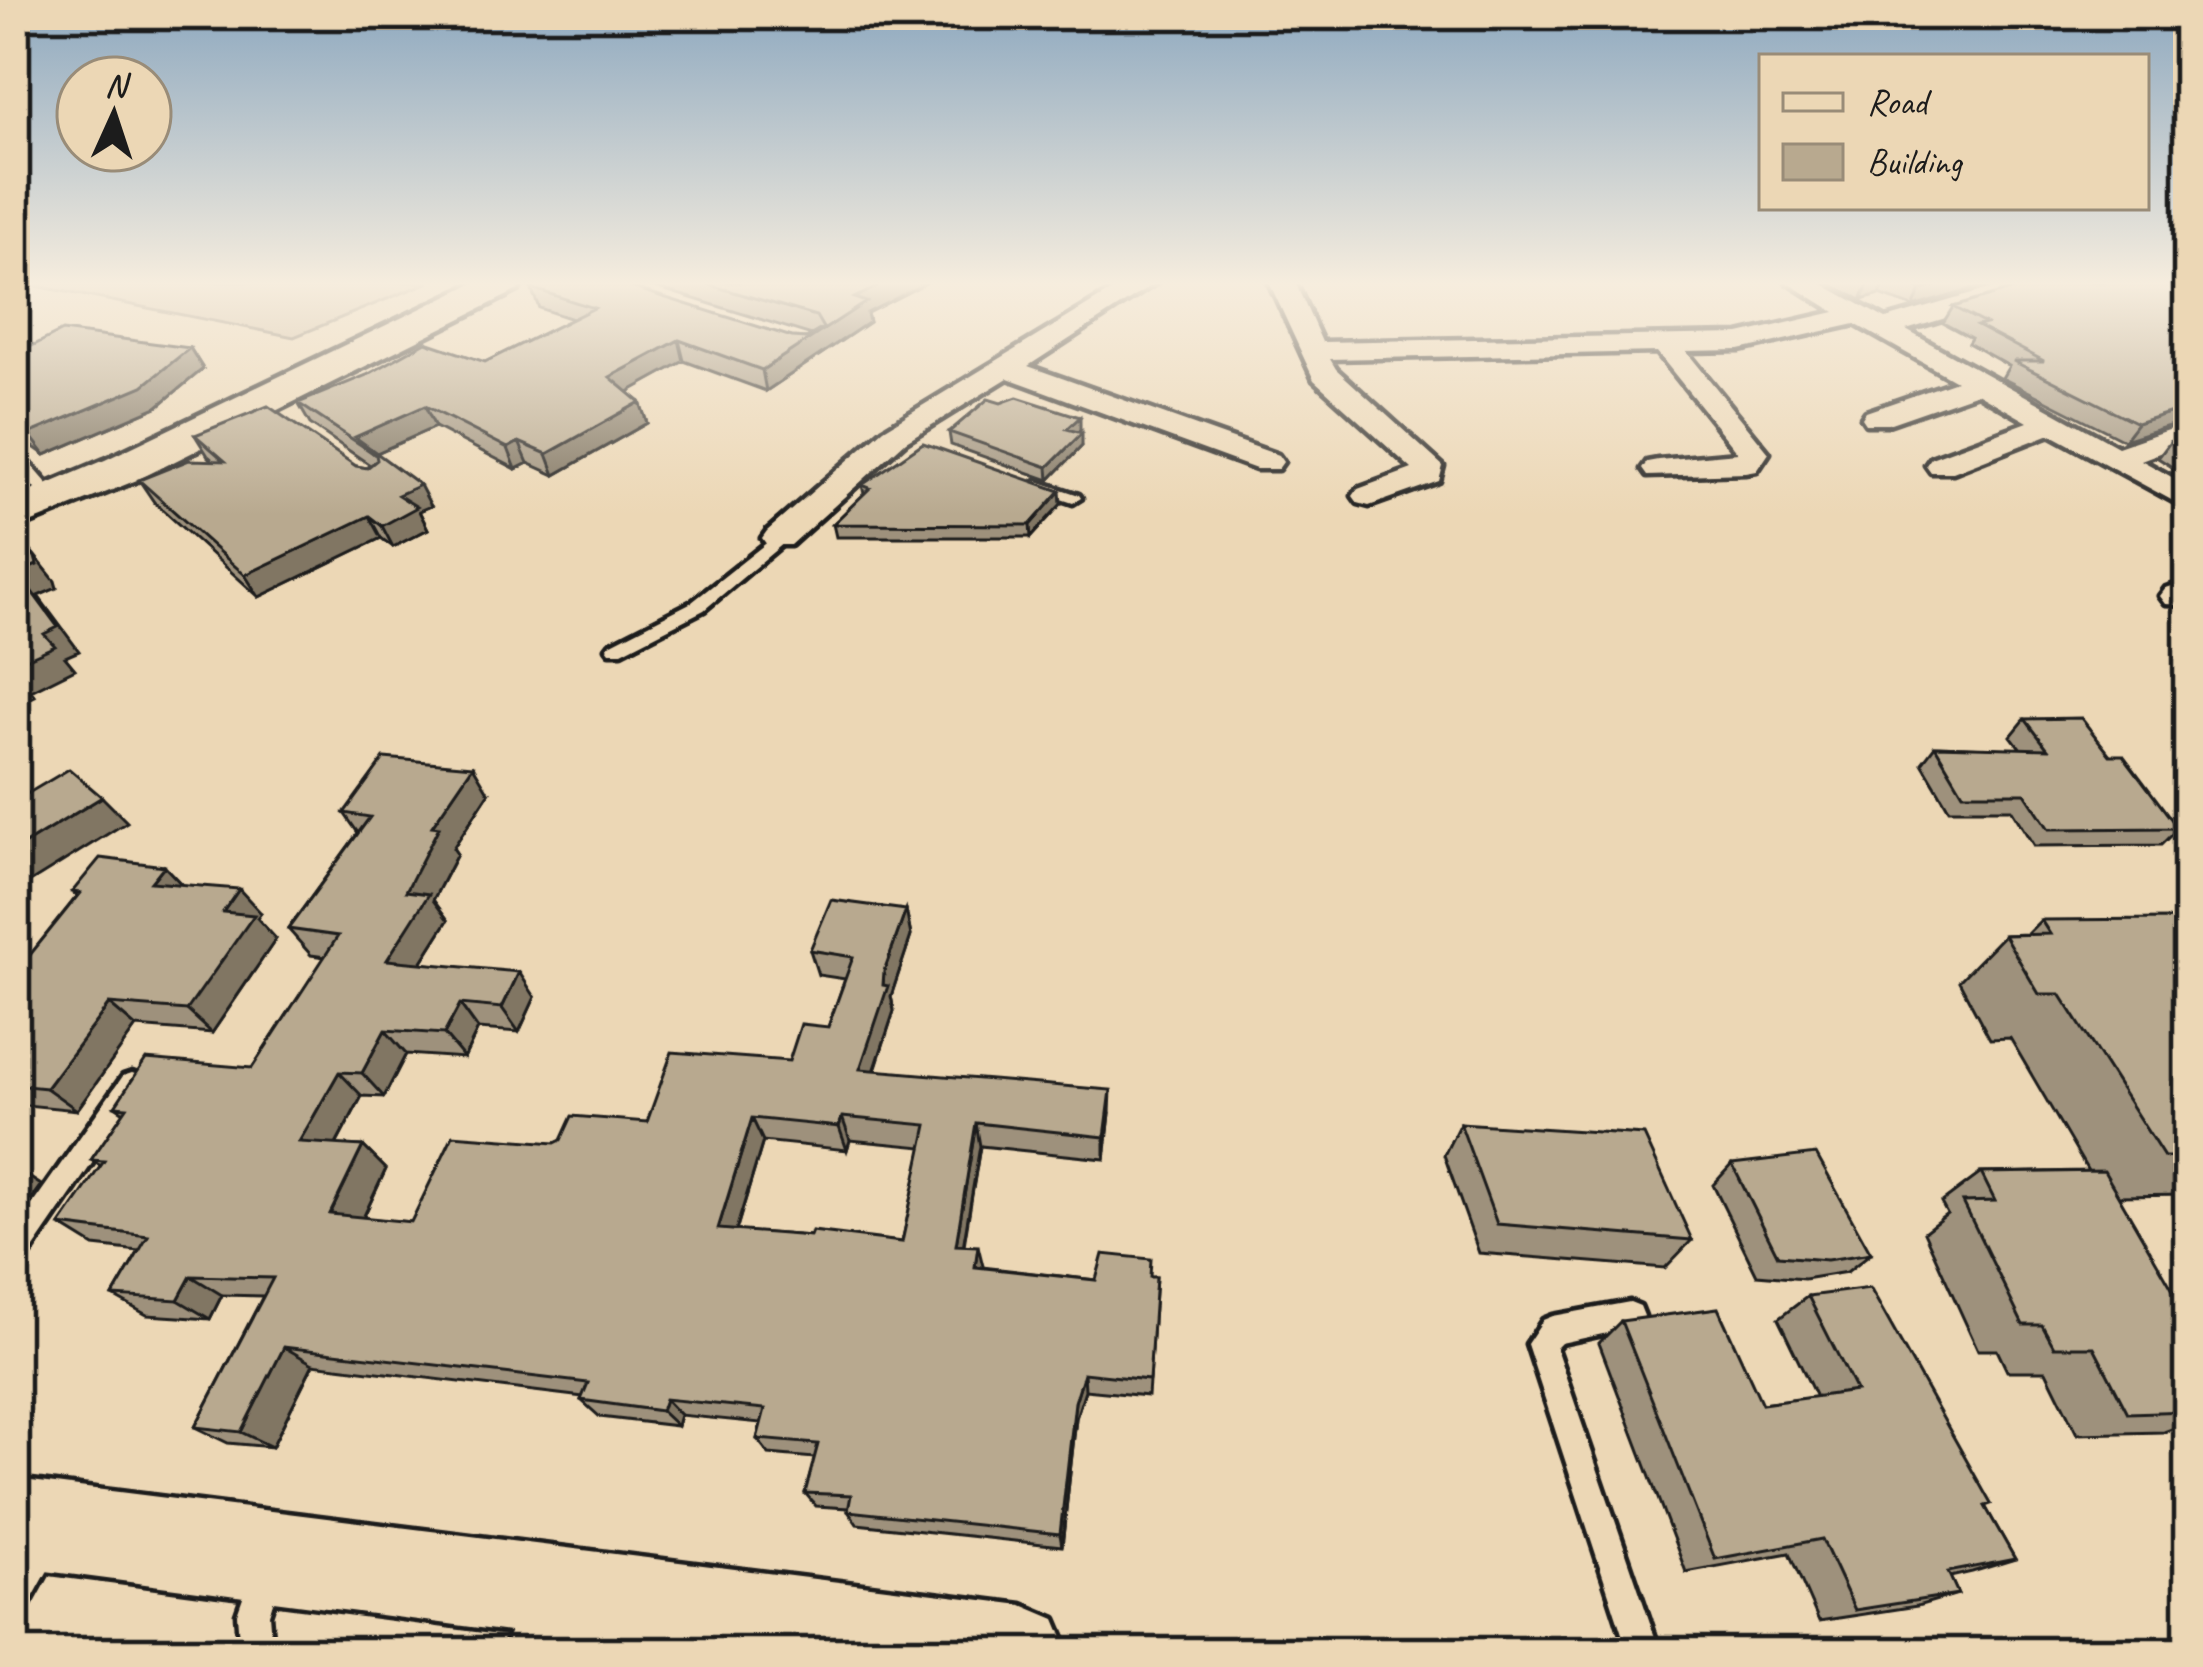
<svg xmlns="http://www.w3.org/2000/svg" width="2203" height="1667" viewBox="0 0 2203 1667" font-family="Caveat,sans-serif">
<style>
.green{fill:#cebb9f;stroke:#756c5e;stroke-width:3}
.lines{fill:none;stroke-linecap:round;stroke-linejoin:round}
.lane-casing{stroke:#1c1c1c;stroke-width:9}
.street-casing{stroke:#1c1c1c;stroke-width:9}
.secondary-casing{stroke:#1c1c1c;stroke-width:9}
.lane{fill:#ecd7b5;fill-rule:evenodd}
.street{fill:#ecd7b5;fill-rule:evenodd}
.secondary{fill:#ecd7b5;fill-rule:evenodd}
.wall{fill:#9e917b;stroke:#1c1c1c;stroke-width:3;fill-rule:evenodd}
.shaded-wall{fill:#817664;stroke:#1c1c1c;stroke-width:3}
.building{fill:#b8a98f;stroke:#1c1c1c;stroke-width:3;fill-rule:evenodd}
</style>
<rect width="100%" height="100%" fill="#ecd7b5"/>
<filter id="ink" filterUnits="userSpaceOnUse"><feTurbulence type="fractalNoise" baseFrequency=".00833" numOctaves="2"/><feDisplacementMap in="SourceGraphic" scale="24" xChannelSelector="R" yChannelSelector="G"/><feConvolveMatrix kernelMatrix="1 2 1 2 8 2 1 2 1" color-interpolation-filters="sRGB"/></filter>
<g filter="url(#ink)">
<path class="green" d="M16,282H429L294,337Z"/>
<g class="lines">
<defs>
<path id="lane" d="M15,450L20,452L47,483V489H35L15,465Z
M1037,481L1079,495L1081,498L1073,503L1031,489L1029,486Z
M779,533L787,538L785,542L704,610L622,652H610L607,648L610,644L692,602Z
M132,1073L141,1076L144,1084L141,1092L25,1261L15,1265V1229L123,1076Z
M1630,1302L1640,1306L1644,1316L1640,1326L1561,1343L1556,1348L1660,1652H1628L1527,1344L1543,1320L1553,1316Z
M46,1529L57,1534L62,1545L26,1610L15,1615C15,1585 13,1543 46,1529Z
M266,1558L277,1563L282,1574L269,1614L272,1652H240L237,1614L255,1563Z
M536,1592L547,1597L552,1608L534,1652H502L525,1597Z
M603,1601L614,1606L619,1617L611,1652H579L592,1606Z"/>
<path id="street" d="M1126,282H1157L1028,366L1278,455L1283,462L1278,469H1256L1008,378L906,441L791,545H767L762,538L767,531L884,429Z
M1269,282H1295L1322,342L1739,334L1835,312L1787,282H1819L1886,319L2013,282H2053L2049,287L1906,330L2118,447L2188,423V442L2141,460L2188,486V509L2050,434L1953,472H1931L1926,465L1931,458L2028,422L1977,393L1888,424H1866L1862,418L1866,412L1956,381L1855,324L1739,350L1686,351L1769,453L1757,471L1746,473L1647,476L1642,469L1647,462L1658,460L1738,453L1657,352L1330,359L1336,369L1443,466L1439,481L1369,506L1358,503L1353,496L1358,489L1412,469L1314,380Z
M2188,581V605L2166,604L2160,596L2166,588Z"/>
<path id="secondary" d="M476,282H523L518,290L137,480L15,529V498L105,460Z
M15,1479L1022,1605L1055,1619L1069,1652H662L15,1567Z"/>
</defs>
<use href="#lane" class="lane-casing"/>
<use href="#street" class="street-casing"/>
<use href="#secondary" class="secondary-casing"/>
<use href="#lane" class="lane"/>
<use href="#street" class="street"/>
<use href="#secondary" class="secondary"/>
</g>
<path class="wall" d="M639,282H928L867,313L869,322L766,391L684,361L627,392L640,402L647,423L555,475L528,463L516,469L435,427L377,453L431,506L419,511L428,529L393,547L381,538L259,597L154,502L139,480L214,461L208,456L195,435L367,468L370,465L310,424L298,403L485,362L572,319L539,308L531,288L792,337L806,338L812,335Z
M1827,282H1998L1913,307L1880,295L1861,300Z
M1953,307L2188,420L2124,440L2002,378L2009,366L1968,343L1971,338L1943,323Z
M15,344L190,348L203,369L157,407L45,455L15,434Z
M1080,430L1078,432L1082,446L1049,480L951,445L949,432Z
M2188,434V477L2158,458L2171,441Z
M862,485L1061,504L1031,537H836L833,524L864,494Z
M2025,719L2110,755L2178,828L2161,845L2034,846L2011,809H1949L1922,763L1935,746L2021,749L2011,736Z
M489,793L453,848L457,854L433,900L448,920L421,963L535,997L519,1032L478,1029L464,1058L406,1054L384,1097L362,1096L336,1145L363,1146L386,1169L363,1218L411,1222L555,1143L647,1122L789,1061L828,1027L845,979L818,975L810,950L906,910L911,936L891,996L894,1011L875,1070L1110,1113L1105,1159L980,1146L964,1245L982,1267L1096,1280L1156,1277L1148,1396L1085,1390L1076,1418L1062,1546L857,1524L848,1511V1508L816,1506L805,1493L815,1458L769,1454L757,1439L761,1423L680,1415L677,1426L600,1417L581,1400L583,1397L313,1364L272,1447L228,1443L195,1427L263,1296L222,1295L210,1319L147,1315L113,1296L139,1251L94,1246L60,1225L101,1166L91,1160L124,1112L115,1106L252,1068L325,957L311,955L288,929L358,833L344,813ZM850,1140L923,1147L902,1242L736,1231L763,1141L847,1150Z
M164,866L182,885L261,913L257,918L276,939L212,1033L136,1027L77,1110L15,1104V959L26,960L77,896L72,892Z
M2041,920L2188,1157V1195L2119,1196L2188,1411V1423L2164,1432L2077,1434L2046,1371H2007L1997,1350H1978L1924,1232L1947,1214L1941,1203L1981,1173L2088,1171L2010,1038L1990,1039L1959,981L2004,935L2027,934Z
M1460,1123L1692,1240L1665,1268L1479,1253L1444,1155Z
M1732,1164L1871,1253L1847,1272L1804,1279L1757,1275L1713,1185Z
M1808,1296L1985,1506L2015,1559L1972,1572L1950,1577L1958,1594L1917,1606L1819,1621L1789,1553L1686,1572L1599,1343L1621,1321L1762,1404L1816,1397L1778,1319Z"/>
<path class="shaded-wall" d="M887,282H928L867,313L869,322L766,391L762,370L856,308L854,298Z
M1876,282H1886L1880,295L1861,300L1869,283Z
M1950,282H1998L1913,307L1921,290Z
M679,340L684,361L617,398L610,377Z
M190,348L203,369L157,407L45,455L29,434Z
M640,402L647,423L555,475L547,454Z
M425,406L435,427L374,454L355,437Z
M2188,407V420L2124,440L2137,423Z
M1080,417V430L1068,441L1067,429Z
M1082,433V446L1049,480L1048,467Z
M519,442L528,463L516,469L508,448Z
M420,485L431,506L419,511L428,529L393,547L382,526L398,495Z
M1060,491L1061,504L1031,537L1030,525Z
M369,516L381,538L259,597L245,575Z
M15,531L55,581L57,588L38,596L79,651L65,657L75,669L31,691L35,696L15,706V664L44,634L18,573Z
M473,766L489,793L453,848L457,854L433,900L448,920L407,985L387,960L406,891L432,826Z
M102,797L127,822L19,889L15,886V850Z
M164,866L187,890L151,882Z
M239,889L261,913L257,918L276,939L212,1033L187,1010L223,912Z
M906,910L911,936L891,996L894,1011L867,1093L860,1069L883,985L884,971Z
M519,972L535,997L519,1032L502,1008Z
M109,1004L136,1027L77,1110L46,1088Z
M460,1004L478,1029L464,1058L444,1034Z
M385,1030L406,1054L384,1097L362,1073Z
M339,1072L362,1096L325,1165L299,1142Z
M1111,1090L1110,1113L1105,1159V1137Z
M842,1117L850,1140L847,1150L839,1127Z
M752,1118L763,1141L730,1250L718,1229Z
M976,1123L980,1146L960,1265L956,1245Z
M363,1146L386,1169L355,1235L330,1214Z
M15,1168L41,1185L15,1221Z
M978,1246L983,1266L979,1286L975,1267Z
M191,1276L222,1295L210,1319L178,1300Z
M284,1347L313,1364L272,1447L241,1432Z
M1084,1373L1085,1390L1076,1418L1062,1546L1060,1534L1075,1402Z
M665,1399L680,1415L677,1426L661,1411Z"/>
<path class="building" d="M543,282H615L792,337L806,338L823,328L816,316L700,282H887L854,298L866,302L762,370L679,340L610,377L640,402L547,454L519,442L508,448L425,406L355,437L420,485L398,495L417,507L382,526L369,516L245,575L139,480L189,460L225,461L195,435L268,406L356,466L367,468L377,460L376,455L298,403L367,375L426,342L485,362L594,308L531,288Z
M1897,282H1950L1921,290Z
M2037,282H2188V407L2137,423L2013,361H2044L1977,326L1985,324L1953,307Z
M62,331L190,348L143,386L29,434L15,424V344L32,346Z
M1017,397L1080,417L1067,429L1082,433L1048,467L949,432L988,399L1001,403Z
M2188,434V451L2171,441Z
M923,443L1060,491L1030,525L833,524L870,488L862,485Z
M15,531L35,557L37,565L18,573L58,627L44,634L55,646L15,664Z
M2081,718L2110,755H2123L2178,828L2049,829L2025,793H1963L1935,746L2048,749L2025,719Z
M384,758L473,766L432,826L439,827L406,891L429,894L387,960L519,972L502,1008L460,1004L444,1034L385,1030L362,1073L339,1072L299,1142L363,1146L330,1214L411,1222L453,1135L555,1143L561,1140L572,1116L647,1122L672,1052L789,1061L801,1024L828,1027L853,957L810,950L831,900L906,910L884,971L883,985L888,986L860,1069L1111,1090L1105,1137L976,1123L956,1245L978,1246L975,1267L1096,1280L1103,1254L1151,1259L1150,1277H1156L1149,1380L1084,1373L1075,1402L1060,1534L848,1511L851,1495L805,1493L818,1444L757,1439L765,1409L665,1399L661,1411L581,1400L588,1383L284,1347L241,1432L195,1427L273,1278L191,1276L178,1300L113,1296L148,1236L60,1225L104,1161L91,1160L127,1107L115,1106L146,1059L252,1068L338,936L288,929L370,817L344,813ZM842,1117L927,1125L902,1242L812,1231L810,1236L718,1229L752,1118L839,1127Z
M69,769L102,797L15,850V801Z
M100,858L164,866L151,882L239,889L223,912L254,915L187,1010L109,1004L46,1088L15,1085V959L26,960L80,893L72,892Z
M2175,919L2188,936V1157H2164L2060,994H2039L2004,935L2050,934L2041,920Z
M1460,1123L1644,1135L1692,1240L1497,1224Z
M1816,1154L1871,1253L1827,1260L1778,1256L1732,1164Z
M2104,1171L2174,1292L2188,1291V1411L2128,1413L2094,1347H2054L2042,1325H2023L1963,1202L1995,1201L1981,1173Z
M1870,1288L1991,1504L1985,1506L2015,1559L1948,1572L1958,1594L1855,1610L1822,1539L1715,1559L1621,1321L1718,1308L1762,1404L1856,1391L1808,1296Z"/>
</g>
<linearGradient id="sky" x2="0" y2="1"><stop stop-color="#8da8bf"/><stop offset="0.55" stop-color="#f6edde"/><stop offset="1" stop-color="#f6edde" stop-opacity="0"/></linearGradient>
<rect width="2203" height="515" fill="url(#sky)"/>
<rect width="2203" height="1667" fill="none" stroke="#ecd7b5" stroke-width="60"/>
<rect x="30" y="30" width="2143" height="1607" fill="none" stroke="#1c1c1c" stroke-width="4.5" filter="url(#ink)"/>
<rect x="1759" y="54" width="390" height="156" fill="#ecd7b5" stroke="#998c78" stroke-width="3"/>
<rect x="1783" y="93" width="60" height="18" fill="#ecd7b5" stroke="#998c78" stroke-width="3"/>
<text x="1867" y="114" font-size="36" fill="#1c1c1c">Road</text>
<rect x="1783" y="144" width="60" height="36" fill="#b8a98f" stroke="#998c78" stroke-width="3"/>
<text x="1867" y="174" font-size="36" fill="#1c1c1c">Building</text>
<g transform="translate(114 114) rotate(3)"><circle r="57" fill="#ecd7b5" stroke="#998c78" stroke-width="3"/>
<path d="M0-9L21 45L0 30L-21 45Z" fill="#1c1c1c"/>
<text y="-18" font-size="33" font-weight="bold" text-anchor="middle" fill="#1c1c1c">N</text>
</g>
</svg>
